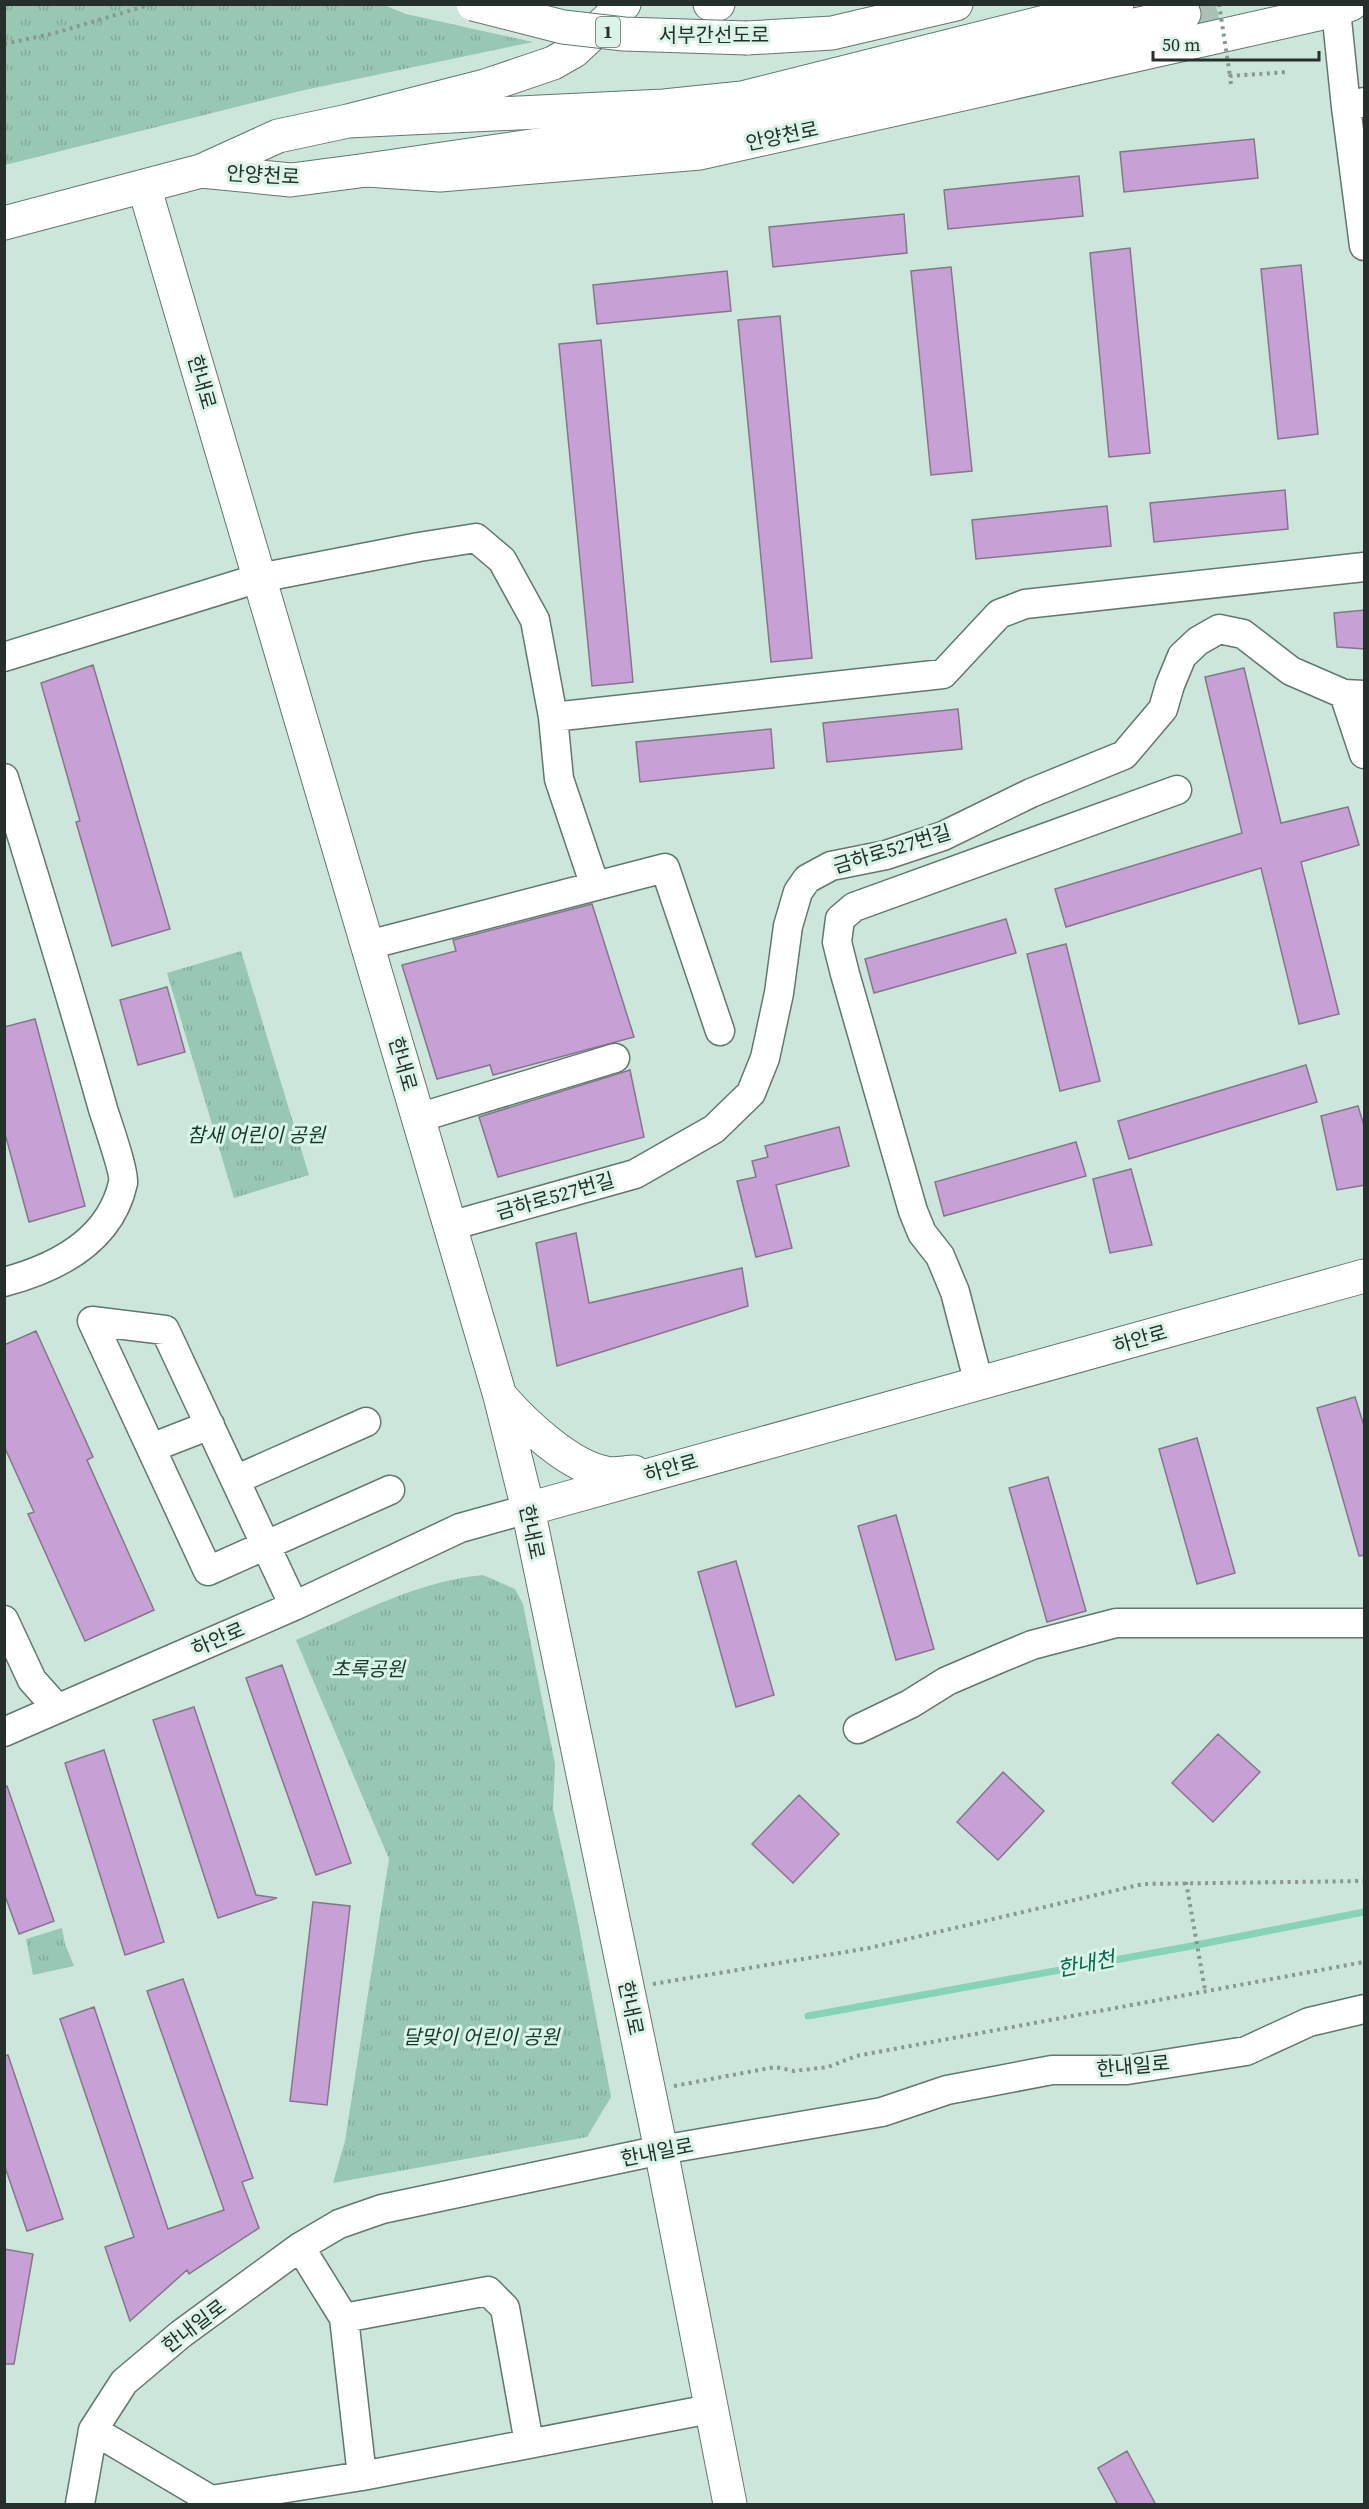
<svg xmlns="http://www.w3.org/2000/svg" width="1369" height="2509" viewBox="0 0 1369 2509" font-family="'Source Serif 4','Noto Sans KR',serif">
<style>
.grass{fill:url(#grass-tufts)}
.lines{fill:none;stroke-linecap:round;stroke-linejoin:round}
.stream{stroke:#86d3b5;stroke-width:7}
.building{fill:#c7a0d6;stroke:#847789;stroke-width:1.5}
.highway-tunnel{stroke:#abc1b8;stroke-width:33;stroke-dasharray:33 16;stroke-linecap:butt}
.minor-casing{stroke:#61786e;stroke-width:31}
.major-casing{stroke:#61786e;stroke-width:35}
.highway-casing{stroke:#61786e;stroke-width:35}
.path{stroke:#879991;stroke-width:4;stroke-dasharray:3 4.5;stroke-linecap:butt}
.minor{stroke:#fff;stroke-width:28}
.major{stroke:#fff;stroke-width:33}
.highway{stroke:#fff;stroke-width:33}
.highway-bridge-casing{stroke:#61786e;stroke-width:35;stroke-linecap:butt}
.path-bridge{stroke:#879991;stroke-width:4;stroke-dasharray:3 4.5;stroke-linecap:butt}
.highway-bridge{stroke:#fff;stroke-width:33}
.labels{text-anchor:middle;stroke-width:6;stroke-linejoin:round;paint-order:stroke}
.shield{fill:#daf4e8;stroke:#5b6a64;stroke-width:1.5}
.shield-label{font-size:18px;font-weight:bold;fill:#252f2b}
.street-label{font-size:20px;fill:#252f2b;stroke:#daf4e8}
.park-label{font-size:20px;font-style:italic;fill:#15382c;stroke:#daf4e8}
.water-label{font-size:21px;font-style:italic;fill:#00684d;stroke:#daf4e8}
</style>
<defs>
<pattern id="grass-tufts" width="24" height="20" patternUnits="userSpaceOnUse" patternTransform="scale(1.5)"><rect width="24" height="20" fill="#98c7b3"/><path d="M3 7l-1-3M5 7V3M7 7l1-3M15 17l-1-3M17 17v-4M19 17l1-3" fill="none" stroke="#83ab9a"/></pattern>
</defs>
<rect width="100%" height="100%" fill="#cde6db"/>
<path class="grass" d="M4,5H384L406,14L533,42L300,91L5,165Z
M241,951L309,1175L234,1198L167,973Z
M483,1575L515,1589L523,1604L555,1764L553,1809L576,1911L611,2097L587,2137L333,2183L345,2141L389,1859L296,1640C356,1615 417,1581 483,1575Z
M62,1928L65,1944L74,1966L33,1975L26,1939Z"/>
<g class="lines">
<path class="stream" d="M808,2016L1186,1947L1364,1912"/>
</g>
<path class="building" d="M1254,139L1258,178L1124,192L1120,152Z
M1079,176L1083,216L948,229L944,190Z
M904,214L907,253L773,267L769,227Z
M1130,248L1150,453L1109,457L1090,253Z
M1301,265L1318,434L1278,439L1261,269Z
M951,267L972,471L931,475L911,271Z
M727,271L731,311L597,324L593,285Z
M780,316L812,658L771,662L738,320Z
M601,340L633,682L592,686L559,344Z
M1285,490L1288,529L1154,542L1150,503Z
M1107,506L1111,546L976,559L972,520Z
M1365,610V649L1337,647L1334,613Z
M93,665L170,929L112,946L76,822L80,821L41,683Z
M1244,668L1281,823L1348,807L1359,845L1301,862L1339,1014L1299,1024L1261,868L1066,927L1055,889L1242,833L1205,677Z
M958,709L962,749L827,762L823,723Z
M771,729L774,768L640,782L636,742Z
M592,904L634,1037L493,1075L490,1065L437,1079L402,965L456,951L453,940Z
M1006,919L1016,953L874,993L865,959Z
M1066,944L1100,1081L1060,1091L1027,954Z
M167,987L185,1052L138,1065L120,1000Z
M35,1019L85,1206L29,1222L4,1130V1027Z
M1306,1065L1317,1102L1129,1159L1118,1121Z
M630,1070L644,1137L498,1177L479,1117Z
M1358,1106L1365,1129V1185L1337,1190L1321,1116Z
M839,1127L849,1166L776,1185L792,1248L756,1257L737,1181L756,1177L752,1161L768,1157L765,1146Z
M1076,1142L1086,1176L944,1216L935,1182Z
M1131,1169L1152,1245L1110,1253L1093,1179Z
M576,1233L589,1303L742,1268L748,1306L557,1366L536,1243Z
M36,1331L93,1457L87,1460L154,1610L85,1641L28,1514L34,1512L4,1446V1345Z
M1355,1397L1365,1429V1555L1359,1556L1317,1408Z
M1197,1438L1235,1573L1197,1584L1159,1449Z
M1048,1477L1086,1611L1047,1622L1009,1488Z
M896,1515L934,1649L896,1660L858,1526Z
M736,1561L774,1695L736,1707L698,1572Z
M282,1665L351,1863L316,1875L246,1678Z
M194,1707L256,1895L277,1898L218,1918L153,1720Z
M1218,1734L1260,1772L1213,1822L1172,1783Z
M104,1750L164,1942L125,1955L65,1763Z
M1003,1772L1044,1811L998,1860L957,1822Z
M4,1786H7L54,1921L19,1934L4,1893Z
M799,1795L839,1834L793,1883L752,1844Z
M313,1902L350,1906L327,2105L290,2101Z
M183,1979L253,2178L242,2182L259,2228L189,2274L187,2270L130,2321L105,2247L134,2237L60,2019L94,2007L168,2229L224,2210L147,1991Z
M8,2055L63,2219L27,2231L4,2164V2056Z
M4,2249L33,2254L14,2364H4Z
M1127,2451L1156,2505H1118L1098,2468Z"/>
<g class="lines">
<path class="highway-tunnel" d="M1184,14L1224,4"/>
<defs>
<path id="minor" d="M1336,10L1346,107
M1364,102L1346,107L1364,246
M4,657L259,578L419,547L476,538L502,560L535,620L553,717L559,779L595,886
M1344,694L1364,754
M553,717L943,674L999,614L1025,604L1364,567
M4,778C38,888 72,998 103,1109C107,1122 125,1173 123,1183C110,1241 57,1268 4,1282
M368,945L665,868L720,1031
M418,1118L615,1058
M450,1226L635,1174L714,1129L751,1093L765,1058L779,993L788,926L798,892L807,879L831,866L886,855L943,836L1031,793L1124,755L1163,709L1170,685L1182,656L1198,641L1219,629L1243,634L1291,671L1344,694L1364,695
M979,1384L955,1292L940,1256L922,1233L913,1211L845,974L837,942L840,919L854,907L1177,790
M151,1448L210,1425
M235,1480L366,1422
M294,1606L165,1330L92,1321L208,1571L390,1490
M4,1620L32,1680L57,1708
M858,1729L910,1704L947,1681L1003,1657L1032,1645L1116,1623H1364
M4,1732L294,1606L460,1528L528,1509
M300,2247L344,2318L488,2291L505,2308L529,2443
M344,2318L362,2476
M93,2430L211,2500
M80,2504L93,2430L124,2382L181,2334L300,2247L339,2224L382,2209L661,2150L882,2112L947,2090L1052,2070H1127L1246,2051L1309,2022L1364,2009
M212,2504L211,2500L362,2476L710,2409"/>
<path id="major" d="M348,121L664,106L742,98L1117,4
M201,171L291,180L367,170L440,175L700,153L1336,10L1351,4
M144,186L500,1396L528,1509L661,2150L730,2504
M4,223L201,171L278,136L348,121L485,86L553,63L574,51L624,4
M502,1398C525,1424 570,1467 606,1473C615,1475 626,1472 634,1472
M528,1509L1364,1276"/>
<path id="highway" d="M710,4H718
M747,38L832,33L956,4
M367,170L703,121L1184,14"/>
</defs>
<use href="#minor" class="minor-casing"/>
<use href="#major" class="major-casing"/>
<use href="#highway" class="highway-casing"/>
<path class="path" d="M4,44L55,33L152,4
M1231,84L1230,76L1287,72
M1186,1882L1205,1990
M653,1984L869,1948L1143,1884L1364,1881
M674,2086L775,2067L794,2071L828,2067L856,2056L1364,1962"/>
<use href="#minor" class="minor"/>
<use href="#major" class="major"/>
<use href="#highway" class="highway"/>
<defs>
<path id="highway-bridge" d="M473,4L563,27L624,34L747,38"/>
</defs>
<use href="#highway-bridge" class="highway-bridge-casing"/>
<path class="path-bridge" d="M1219,4L1230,76"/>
<use href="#highway-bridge" class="highway-bridge"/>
</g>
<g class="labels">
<rect class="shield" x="596" y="17" width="24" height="30" rx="4.5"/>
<g class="shield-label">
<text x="608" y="38">1</text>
</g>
<g class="street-label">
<text x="714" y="42">서부간선도로</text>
<text transform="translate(782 136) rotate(-12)" y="7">안양천로</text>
<text transform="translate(263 175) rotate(3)" y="7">안양천로</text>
<text transform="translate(202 382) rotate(74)" y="7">한내로</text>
<text transform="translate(892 849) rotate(-17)" y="7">금하로527번길</text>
<text transform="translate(403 1064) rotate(74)" y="7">한내로</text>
<text transform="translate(555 1196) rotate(-16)" y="7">금하로527번길</text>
<text transform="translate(1140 1339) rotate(-16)" y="7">하안로</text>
<text transform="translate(671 1468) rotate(-16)" y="7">하안로</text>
<text transform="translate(532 1532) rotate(78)" y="7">한내로</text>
<text transform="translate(218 1639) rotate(-23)" y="7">하안로</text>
<text transform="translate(631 2008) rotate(78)" y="7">한내로</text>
<text transform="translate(1133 2066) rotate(-5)" y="7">한내일로</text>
<text transform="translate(657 2152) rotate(-11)" y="7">한내일로</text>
<text transform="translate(194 2326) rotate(-37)" y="7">한내일로</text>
</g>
<g class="park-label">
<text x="256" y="1142">참새 어린이 공원</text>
<text x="368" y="1676">초록공원</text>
<text x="481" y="2044">달맞이 어린이 공원</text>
</g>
<g class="water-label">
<text transform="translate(1086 1964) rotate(-11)" y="7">한내천</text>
</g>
</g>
<rect width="1369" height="2509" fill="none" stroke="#252f2b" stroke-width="12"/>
<path d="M1153 51v9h166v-9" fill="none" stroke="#252f2b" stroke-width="3"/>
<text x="1162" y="51" font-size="18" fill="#252f2b" stroke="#daf4e8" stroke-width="4.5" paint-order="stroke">50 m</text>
</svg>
